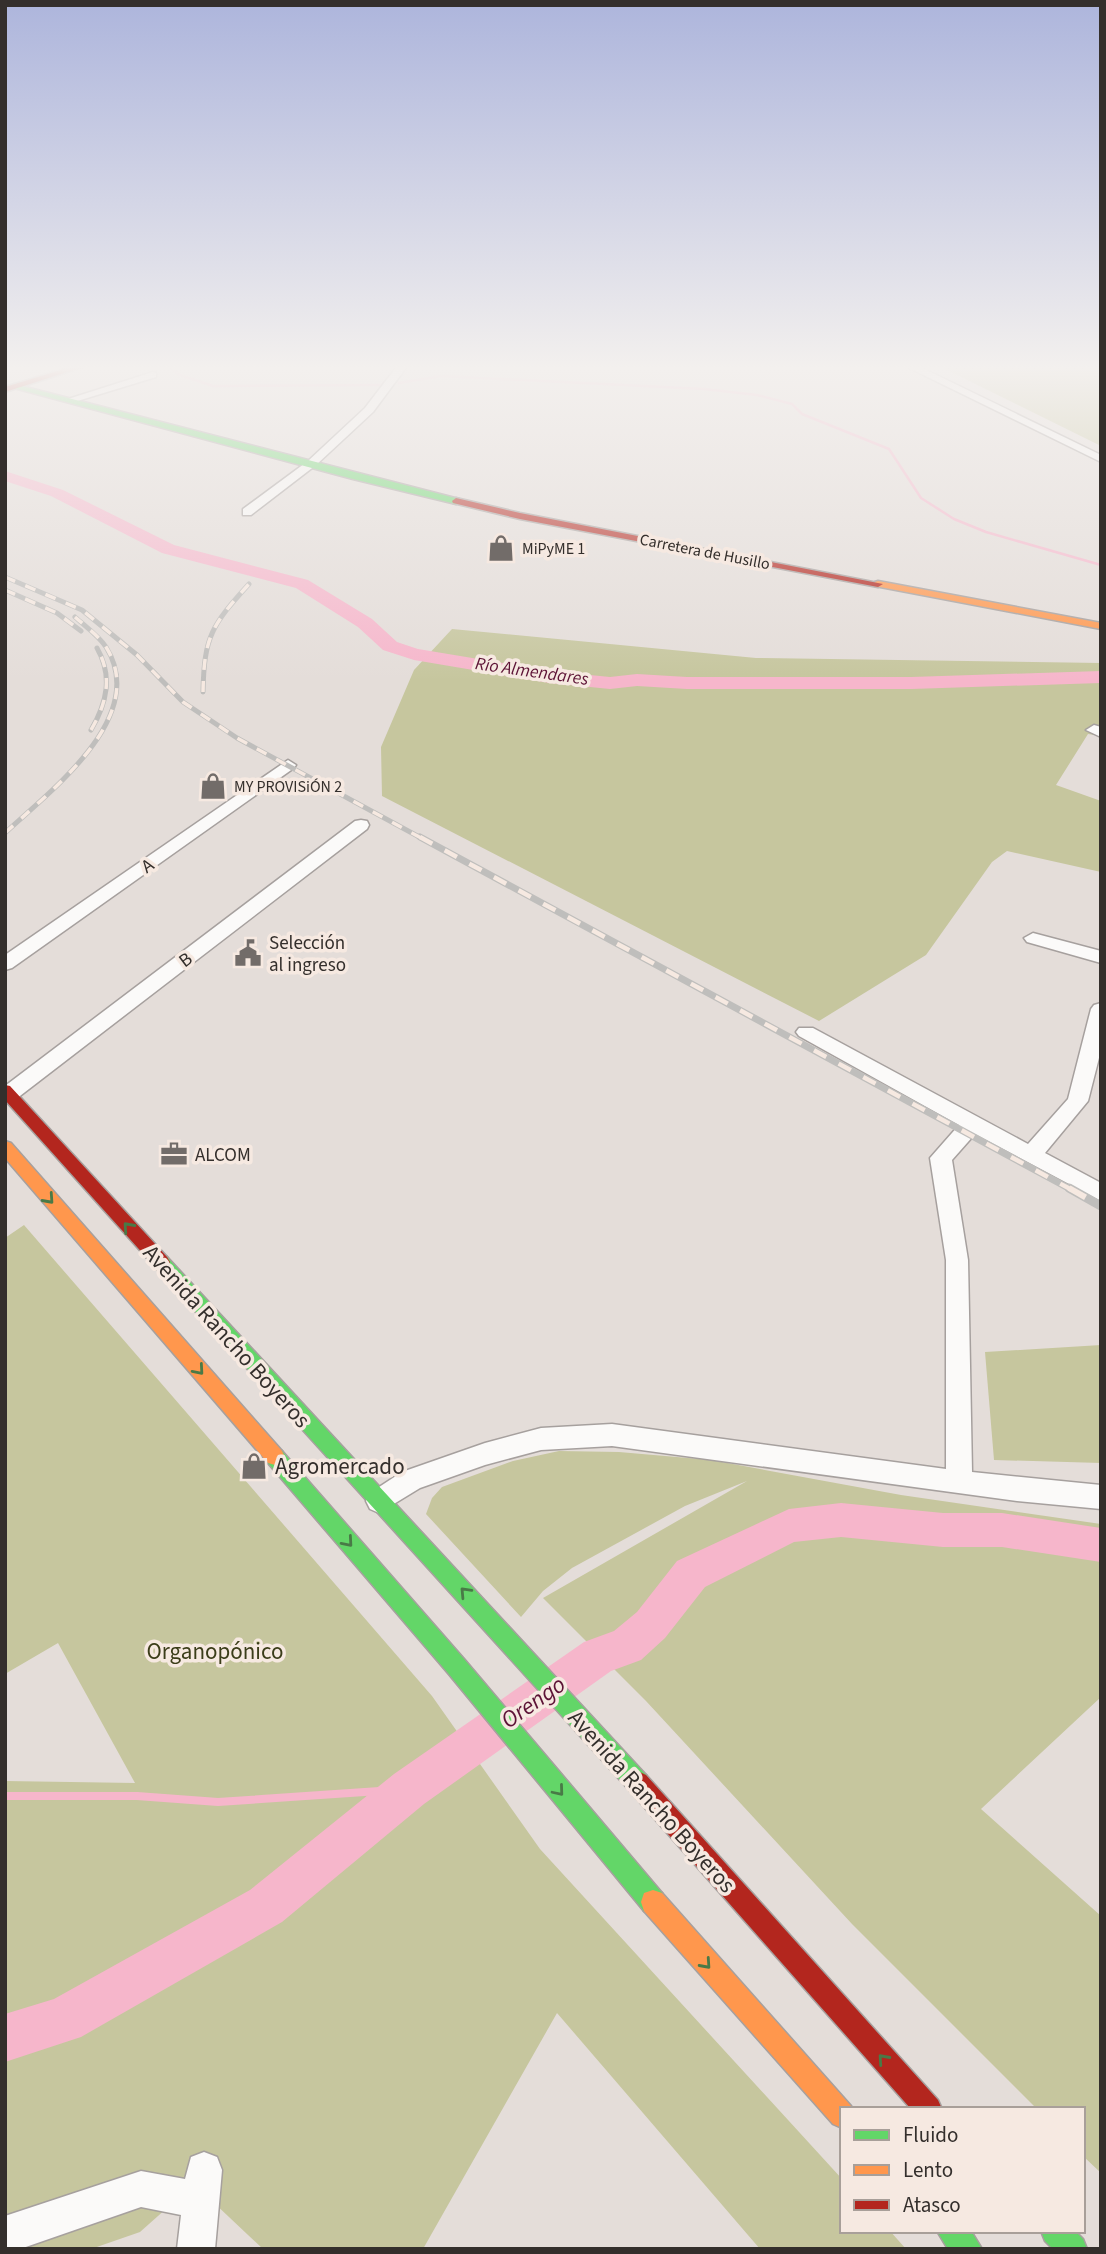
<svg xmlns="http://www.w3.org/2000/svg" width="1106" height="2254" viewBox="0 0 1106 2254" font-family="'Source Sans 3',sans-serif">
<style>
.green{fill:#c6c69e}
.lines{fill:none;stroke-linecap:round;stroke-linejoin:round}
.stream-far1{stroke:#f6b6cb;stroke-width:2.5}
.stream{stroke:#f6b6cb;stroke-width:8}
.river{fill:#f6b6cb;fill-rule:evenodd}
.street-casing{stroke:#a6a09e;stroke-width:3}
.fast-casing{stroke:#a6a09e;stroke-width:3}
.slow-casing{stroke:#a6a09e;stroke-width:3}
.jam-casing{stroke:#a6a09e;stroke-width:3}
.street{fill:#fbfaf9;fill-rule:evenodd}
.fast{fill:#63d668;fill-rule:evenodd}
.slow{fill:#ff974d;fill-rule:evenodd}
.jam{fill:#b3261e;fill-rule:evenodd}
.rail-far2-casing{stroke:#bfbebc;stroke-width:5}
.rail-far1-casing{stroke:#bfbebc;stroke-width:7}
.rail-casing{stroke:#bfbebc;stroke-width:9}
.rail-far2{stroke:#f6e9e1;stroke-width:3.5;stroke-dasharray:11;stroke-linecap:butt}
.rail-far1{stroke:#f6e9e1;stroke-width:4.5;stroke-dasharray:14;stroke-linecap:butt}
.rail{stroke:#f6e9e1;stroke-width:6;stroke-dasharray:19;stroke-linecap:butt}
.oneway{stroke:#497a47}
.labels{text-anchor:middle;stroke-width:7;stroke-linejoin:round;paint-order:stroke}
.far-poi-label{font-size:16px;fill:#342f2c;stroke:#f6e9e1;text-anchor:start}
.far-street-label{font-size:16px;fill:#342f2c;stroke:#f6e9e1}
.far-water-label{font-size:18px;font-style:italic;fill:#5d1336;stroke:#f6e9e1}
.street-label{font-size:19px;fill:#342f2c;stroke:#f6e9e1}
.poi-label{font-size:19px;fill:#342f2c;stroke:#f6e9e1;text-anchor:start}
.near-street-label{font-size:23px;fill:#342f2c;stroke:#f6e9e1}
.near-poi-label{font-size:23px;fill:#342f2c;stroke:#f6e9e1;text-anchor:start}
.near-park-label{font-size:23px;fill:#3b3d19;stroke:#f6e9e1}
.near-water-label{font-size:24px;font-style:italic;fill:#5d1336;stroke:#f6e9e1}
</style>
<rect width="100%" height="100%" fill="#e4ddd9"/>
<path class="green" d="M937,365H1101V446Z
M452,629L756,658L1101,663V736L1088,734L1056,785L1101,801V872L1007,851L992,862L926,955L819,1021L382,796L381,747L414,670Z
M24,1225L432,1696L540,1849L842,2179V2231H890L906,2249H760L557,2013L423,2249H263L194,2184L140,2232L91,2249H5V1781L135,1783L58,1643L5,1674V1238Z
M1101,1345V1463L994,1460L985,1352Z
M559,1451L619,1452L711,1460L901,1495L1101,1524V1697L981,1809L1101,1916V2173L1083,2156V2109H1037L852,1924L646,1701L543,1598L747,1481L685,1506L572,1568L543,1591L521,1617L426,1514L432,1498L442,1487L513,1461Z"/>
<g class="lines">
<path class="stream-far1" d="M166,365L180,375L213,386L379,385
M399,383L441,376L704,389L757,395L792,404L802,414L889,449L921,498L954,519L986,532L1101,565"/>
<path class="stream" d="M5,1796H137L218,1802L409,1789"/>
<path class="river" d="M5,471L63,490L174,545L308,580L372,619L397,642L418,649L550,671L610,677L637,674L687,677H911L1101,671V683L911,689H687L637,686L610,689L550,683L414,660L383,650L358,627L296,588L162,553L51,496L5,481Z
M841,1503L943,1513H1002L1101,1528V1562L1002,1547H943L841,1537L794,1542L705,1587L665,1638L641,1660L611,1671L424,1804L282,1922L81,2037L5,2062V2014L54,1999L250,1890L394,1774L584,1642L614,1631L637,1612L677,1561L789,1509Z"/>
<defs>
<path id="street" d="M398,365H408L373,412L316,465L251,515H243V509L308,461L365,408Z
M903,365H916L1101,455V462Z
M153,372L156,373V377L74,402L65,400Z
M1094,725L1101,727V737L1086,730Z
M288,760L296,765L294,768L12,968L5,970V955Z
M361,820L367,821L369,825L367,829L16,1099L5,1100V1086L355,821Z
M1033,933L1101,951V963L1027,942L1024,938Z
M1101,1003V1050L1088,1101L1045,1153L1101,1183V1201L975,1134L952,1160L968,1260L972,1472L1101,1485V1509L1017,1501L612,1446L541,1450L485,1465L420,1488L379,1513L370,1509L366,1501L370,1493L402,1472L485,1443L541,1428L612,1424L946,1469V1260L930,1158L959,1125L799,1036L796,1032L799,1028H813L1028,1144L1068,1099L1091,1009L1094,1005Z
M204,2152L217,2157L222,2170L215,2249H177L181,2215L141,2207L20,2249H5V2216L141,2171L185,2179L191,2157Z"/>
<path id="fast" d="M14,384L459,499L460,501L456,504L353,479L14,388Z
M161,1255L167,1257L646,1775L650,1783L646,1791L638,1795L630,1791L214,1332L155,1267L152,1262L155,1257Z
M275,1449L282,1451L464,1659L662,1893L665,1902L662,1911L653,1914L644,1911L448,1673L268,1463L265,1457L268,1451Z
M937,2231H971L982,2249H948Z
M1041,2231H1075L1083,2239L1087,2249H1053L1045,2241Z"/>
<path id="slow" d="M878,581L1101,623V629L875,586V582Z
M5,1141L11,1143L282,1451L285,1457L282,1463L275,1465L268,1463L5,1158Z
M653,1890L662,1893L851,2106L853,2109H842V2128L833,2124L644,1911L641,1902L644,1893Z"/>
<path id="jam" d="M77,365H89L5,392V387Z
M456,498L520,513L883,584L878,587L520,519L453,503L452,501Z
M5,1085L10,1086L167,1257L170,1262L167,1267H155L5,1100Z
M638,1771L646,1775L938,2100L942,2109H911L630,1791L626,1783L630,1775Z"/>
</defs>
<use href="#street" class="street-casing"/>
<use href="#fast" class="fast-casing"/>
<use href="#slow" class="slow-casing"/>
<use href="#jam" class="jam-casing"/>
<use href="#street" class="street"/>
<use href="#fast" class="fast"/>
<use href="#slow" class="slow"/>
<use href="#jam" class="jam"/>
<defs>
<path id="rail-far2" d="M5,577L82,610L137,655L183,702L237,738L423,839
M5,590L57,613L81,631
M203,692C204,636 212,625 249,584
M91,730C107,703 113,676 97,648
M5,833C50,791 150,717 106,647C99,636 85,626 75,617"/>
<path id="rail-far1" d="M420,837L1072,1190"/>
<path id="rail" d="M1069,1188L1101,1206"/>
</defs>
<use href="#rail-far2" class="rail-far2-casing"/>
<use href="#rail-far1" class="rail-far1-casing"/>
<use href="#rail" class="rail-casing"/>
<use href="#rail-far2" class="rail-far2"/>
<use href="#rail-far1" class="rail-far1"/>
<use href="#rail" class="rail"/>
</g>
<defs><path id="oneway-chevron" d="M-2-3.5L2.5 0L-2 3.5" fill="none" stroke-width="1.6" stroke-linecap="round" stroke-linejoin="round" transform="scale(1.75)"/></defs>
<g class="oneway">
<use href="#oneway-chevron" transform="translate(49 1199) rotate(48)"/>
<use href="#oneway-chevron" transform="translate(128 1227) rotate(-132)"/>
<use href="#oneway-chevron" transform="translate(199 1370) rotate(49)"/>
<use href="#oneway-chevron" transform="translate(348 1542) rotate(49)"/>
<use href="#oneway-chevron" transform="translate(465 1592) rotate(-133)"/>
<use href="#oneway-chevron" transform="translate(559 1791) rotate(50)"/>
<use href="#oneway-chevron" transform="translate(706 1964) rotate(48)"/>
<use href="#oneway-chevron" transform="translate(883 2059) rotate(-132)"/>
</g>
<linearGradient id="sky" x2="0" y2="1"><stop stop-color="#adb5dc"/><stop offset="0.54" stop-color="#f3f0ee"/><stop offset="1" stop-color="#f3f0ee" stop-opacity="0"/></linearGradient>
<rect width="1106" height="681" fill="url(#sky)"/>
<defs>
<symbol id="shop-bare" viewBox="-9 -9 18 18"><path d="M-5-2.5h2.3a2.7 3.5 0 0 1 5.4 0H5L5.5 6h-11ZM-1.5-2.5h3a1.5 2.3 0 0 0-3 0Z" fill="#726c69" stroke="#f6e9e1" stroke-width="2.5" paint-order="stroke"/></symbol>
<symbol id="civic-bare" viewBox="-9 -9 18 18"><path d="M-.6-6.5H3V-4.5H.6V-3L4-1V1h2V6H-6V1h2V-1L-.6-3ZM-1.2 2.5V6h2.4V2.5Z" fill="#726c69" stroke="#f6e9e1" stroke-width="2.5" paint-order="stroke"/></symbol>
<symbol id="office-bare" viewBox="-9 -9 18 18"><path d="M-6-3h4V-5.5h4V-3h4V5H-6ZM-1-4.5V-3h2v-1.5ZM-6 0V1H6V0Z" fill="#726c69" stroke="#f6e9e1" stroke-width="2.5" paint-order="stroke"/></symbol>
</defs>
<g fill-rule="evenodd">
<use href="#shop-bare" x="482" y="529" width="38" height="38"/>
<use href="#shop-bare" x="194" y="767" width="38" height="38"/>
<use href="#civic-bare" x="229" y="934" width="38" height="38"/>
<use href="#office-bare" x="155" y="1135" width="38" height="38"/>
<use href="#shop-bare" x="235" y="1447" width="38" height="38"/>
</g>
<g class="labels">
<g class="far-poi-label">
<text x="522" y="554">MiPyME 1</text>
<text x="234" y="792">MY PROVISiÓN 2</text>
</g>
<g class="far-street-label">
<text transform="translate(705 551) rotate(11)" y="6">Carretera de Husillo</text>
</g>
<g class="far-water-label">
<text transform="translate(532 671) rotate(8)" y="6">Río Almendares</text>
</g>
<g class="street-label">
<text transform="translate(147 865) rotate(-35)" y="7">A</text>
<text transform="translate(185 959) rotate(-37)" y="7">B</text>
</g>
<g class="poi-label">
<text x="269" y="949">Selección<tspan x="269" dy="22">al ingreso</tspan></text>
<text x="195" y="1161">ALCOM</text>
</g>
<g class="near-street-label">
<text transform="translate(227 1336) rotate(48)" y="8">Avenida Rancho Boyeros</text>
<text transform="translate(652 1801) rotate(48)" y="8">Avenida Rancho Boyeros</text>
</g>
<g class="near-poi-label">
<text x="275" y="1474">Agromercado</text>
</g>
<g class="near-park-label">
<text x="215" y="1659">Organopónico</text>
</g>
<g class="near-water-label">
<text transform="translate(533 1702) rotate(-35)" y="8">Orengo</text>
</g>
</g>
<rect width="1106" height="2254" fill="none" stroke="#342f2c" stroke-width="14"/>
<rect x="840" y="2107" width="245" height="126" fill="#f6e9e1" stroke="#a89f99" stroke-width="2"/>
<rect x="854" y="2130" width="35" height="10" fill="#63d668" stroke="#a89f99" stroke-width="2"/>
<text x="903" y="2142" font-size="21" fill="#342f2c">Fluido</text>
<rect x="854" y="2165" width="35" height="10" fill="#ff974d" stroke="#a89f99" stroke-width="2"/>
<text x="903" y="2177" font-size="21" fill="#342f2c">Lento</text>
<rect x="854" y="2200" width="35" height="10" fill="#b3261e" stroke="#a89f99" stroke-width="2"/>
<text x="903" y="2212" font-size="21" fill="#342f2c">Atasco</text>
</svg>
